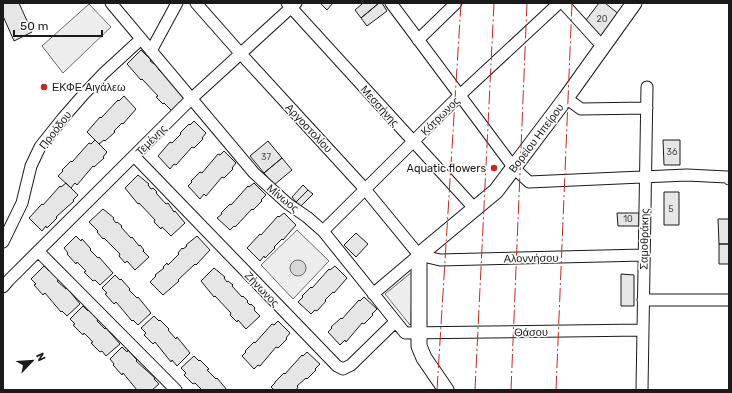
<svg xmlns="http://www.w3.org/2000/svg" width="732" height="393" viewBox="0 0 732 393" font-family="Rubik,sans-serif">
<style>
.built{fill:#ededed;stroke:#6a6a6a}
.water{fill:#d7d7d7;stroke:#6a6a6a}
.building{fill:#e6e6e6;stroke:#1a1a1a}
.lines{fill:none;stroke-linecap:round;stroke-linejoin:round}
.street-casing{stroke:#1a1a1a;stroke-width:13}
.secondary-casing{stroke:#1a1a1a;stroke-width:17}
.street{stroke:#fff;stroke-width:11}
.secondary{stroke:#fff;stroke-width:15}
.power{stroke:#c62828;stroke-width:1;stroke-dasharray:14 3 2 3;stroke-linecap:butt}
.poi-dot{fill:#c62828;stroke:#fff;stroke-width:1.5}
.labels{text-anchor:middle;stroke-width:3;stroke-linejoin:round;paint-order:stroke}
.number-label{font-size:9px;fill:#4d4d4d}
.poi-label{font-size:11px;fill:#1a1a1a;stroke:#fff;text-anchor:start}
.street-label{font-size:11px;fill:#1a1a1a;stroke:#fff}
</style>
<rect width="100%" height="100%" fill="#fff"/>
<path class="built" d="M89,4L111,27L63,73L42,46Z
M297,230L329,261L293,299L261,265Z
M412,272L411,324L410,325L385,294Z"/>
<path class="water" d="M290 268a8 8 0 1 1 16 0a8 8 0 1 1-16 0Z"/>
<path class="building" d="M3,3H19L32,32L14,41L3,16Z
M320,3H333L327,10Z
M363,3H379L361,18L355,10Z
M379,3H382L387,11L367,26L361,18Z
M599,3H605L620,15L602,38L583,24Z
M141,50L151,60L150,61L154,64L155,63L159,68L158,69L187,98L173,112L164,103L163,104L156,97L158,96L142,79L141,80L127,64Z
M124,96L136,109L123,124L122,123L114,131L115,132L105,141L104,140L99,144L87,132L100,117L101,118L118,100L119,101Z
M194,121L206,133L202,138L203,139L194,148L192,147L176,165L174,164L170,169L158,156L170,142L172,143L181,134L180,133L189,124L190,125Z
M95,140L107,152L103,157L104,158L94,167L93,166L77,185L75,183L71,188L58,176L63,171L62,170L71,161L72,162L89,143L91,144Z
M663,140H680V165H664Z
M268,141L282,158L264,173L250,156Z
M224,151L236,163L232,168L233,169L224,178L222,177L206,196L204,194L200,199L188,186L192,182L191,181L200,172L202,173L218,154L220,155Z
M282,158L292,170L274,185L264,173Z
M138,175L149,184L148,185L151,189L153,188L157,192L156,193L166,204L168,203L174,212L175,211L185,223L171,236L162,227L161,229L154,222L155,220L139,203L138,204L125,188Z
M66,183L78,195L73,200L74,201L56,217L57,218L47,228L46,226L42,231L29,218L42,204L43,205L60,186L61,187Z
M254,183L266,195L261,200L262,201L253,210L252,209L235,227L234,226L230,230L217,218L222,214L221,213L230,204L231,205L248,186L249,187Z
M303,185L308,190L296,202L292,197Z
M308,190L313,194L301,206L296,202Z
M664,192H679V225H664Z
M103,209L114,218L113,219L116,223L117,222L122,226L121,227L131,238L132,237L139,246L140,245L144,250L143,251L149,257L135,270L127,261L125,263L119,256L120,254L104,238L103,239L97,232L98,231L89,222Z
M284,213L296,225L283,240L282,239L274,247L275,248L265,258L264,256L260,261L247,248L260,234L261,235L278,216L279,217Z
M617,213H639V226H618Z
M718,219H729V244H719Z
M356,233L368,244L356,257L344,245Z
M76,236L81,241L82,239L91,249L90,250L98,258L99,257L113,273L100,285L95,280L93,281L84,272L86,271L77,262L76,264L67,254L68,253L64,248Z
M197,236L210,250L196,265L195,264L178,280L179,281L163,295L150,282L156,276L155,275L164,268L163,267L167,263L168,265L179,254L178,253L182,248L183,249L187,246L186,245Z
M719,244H729V264H719Z
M44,266L49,271L50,270L59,280L57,281L66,289L67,288L80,304L67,316L62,311L61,312L45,293L43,295L34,285L36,284L31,279Z
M335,266L347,278L334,293L333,292L325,300L326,301L317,311L315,310L311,314L298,302L303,297L302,296L311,287L312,288L329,269L330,270Z
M214,268L225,277L224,278L227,282L228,281L233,285L232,286L242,297L243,296L248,301L247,302L250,305L251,304L255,308L254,310L260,316L246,329L238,320L237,322L230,315L231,313L215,296L214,297L201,281Z
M621,274L634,275V306H621Z
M115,275L120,280L121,279L130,289L129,290L137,298L138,297L151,313L138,325L133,320L132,321L116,302L114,304L105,294L107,293L102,288Z
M364,297L377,309L372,314L373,315L364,324L362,323L346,342L345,340L340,345L328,332L332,328L331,327L341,318L342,319L359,300L360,301Z
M83,306L88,311L89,310L98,319L97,321L105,329L106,328L120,344L106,356L102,351L100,352L91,343L93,342L84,333L83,335L73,325L75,324L70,319Z
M154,316L159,321L160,320L169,329L168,330L176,339L177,337L190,353L177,366L172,360L171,362L155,342L153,344L144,335L146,333L141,328Z
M278,321L290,333L286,338L287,339L278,348L276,347L260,366L258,365L254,369L242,356L246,352L245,351L254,342L255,343L272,324L274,325Z
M122,347L127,352L128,350L137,360L136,361L155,378L154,379L159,384L152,390H137L123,373L122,375L113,365L114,364L110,359Z
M307,352L320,364L315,369L316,370L307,379L306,378L297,386L298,387L296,390H274L271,387L275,383V382L284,373L285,374L302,355L303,356Z
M194,356L199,361L200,360L209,369L207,370L216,379L217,378L227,390H202L195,383L193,384L184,375L186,373L181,368Z"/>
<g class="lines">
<defs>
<path id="street" d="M111,3L254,173L288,204L307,217L323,231L405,333L643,330
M196,3L241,54L364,188L419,255
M287,3L475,209
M391,3L514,168L529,182L687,175L727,177L729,179
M563,3L603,47
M418,40L456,3
M151,51L177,3
M566,98L581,109L647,108
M134,156L337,366L343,369L351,365L395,322
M323,231L460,95L559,3
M3,242L22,203L31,166L40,147L63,118L84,94L104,73L141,39
M38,251L176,390
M419,255L440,260L644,255
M3,287L9,280L191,99L296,3
M373,294L419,255
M643,300H729
M642,390L647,87"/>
<path id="secondary" d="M446,390L424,358L419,346V255L496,191L566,98L634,3"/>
</defs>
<use href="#street" class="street-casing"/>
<use href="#secondary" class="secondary-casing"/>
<use href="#street" class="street"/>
<use href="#secondary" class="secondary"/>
<path class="power" d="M437,390L461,3
M475,390L494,3
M511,390L527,3
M556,390L572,3"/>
</g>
<g class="poi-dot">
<circle cx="44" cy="87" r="4"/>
<circle cx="494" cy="168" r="4"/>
</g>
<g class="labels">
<g class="number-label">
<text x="602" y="22">20</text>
<text x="672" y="155">36</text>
<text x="266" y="160">37</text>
<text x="671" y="212">5</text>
<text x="628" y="222">10</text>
</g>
<g class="poi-label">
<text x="52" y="91">ΕΚΦΕ Αιγάλεω</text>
<text x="486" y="172" text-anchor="end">Aquatic flowers</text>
</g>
<g class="street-label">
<text transform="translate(380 106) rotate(48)" y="4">Μεσσήνης</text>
<text transform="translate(440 116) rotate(-45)" y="4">Κότρωνος</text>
<text transform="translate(309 128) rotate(47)" y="4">Αργοστολίου</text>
<text transform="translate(55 130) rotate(-52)" y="4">Προόδου</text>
<text transform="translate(536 138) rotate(-53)" y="4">Βορείου Ηπείρου</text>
<text transform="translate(151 140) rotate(-45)" y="4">Τεμένης</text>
<text transform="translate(283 198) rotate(39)" y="4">Μίνωος</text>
<text transform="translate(644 239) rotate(-89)" y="4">Σαμοθράκης</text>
<text transform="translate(531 258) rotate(-1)" y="4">Αλοννήσου</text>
<text transform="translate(262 289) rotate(46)" y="4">Ζήνωνος</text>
<text transform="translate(531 332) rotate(-1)" y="4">Θάσου</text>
</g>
</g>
<rect width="732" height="393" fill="none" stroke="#1a1a1a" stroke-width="8"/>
<g transform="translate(32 361) rotate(65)" stroke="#ffffff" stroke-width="3" paint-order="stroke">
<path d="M0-3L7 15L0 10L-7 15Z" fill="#1a1a1a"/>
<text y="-6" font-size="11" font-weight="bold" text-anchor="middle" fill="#1a1a1a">N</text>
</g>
<path d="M14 30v6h88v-6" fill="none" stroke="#1a1a1a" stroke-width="2"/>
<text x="20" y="30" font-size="12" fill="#1a1a1a" stroke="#ffffff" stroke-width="3" paint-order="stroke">50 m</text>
</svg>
